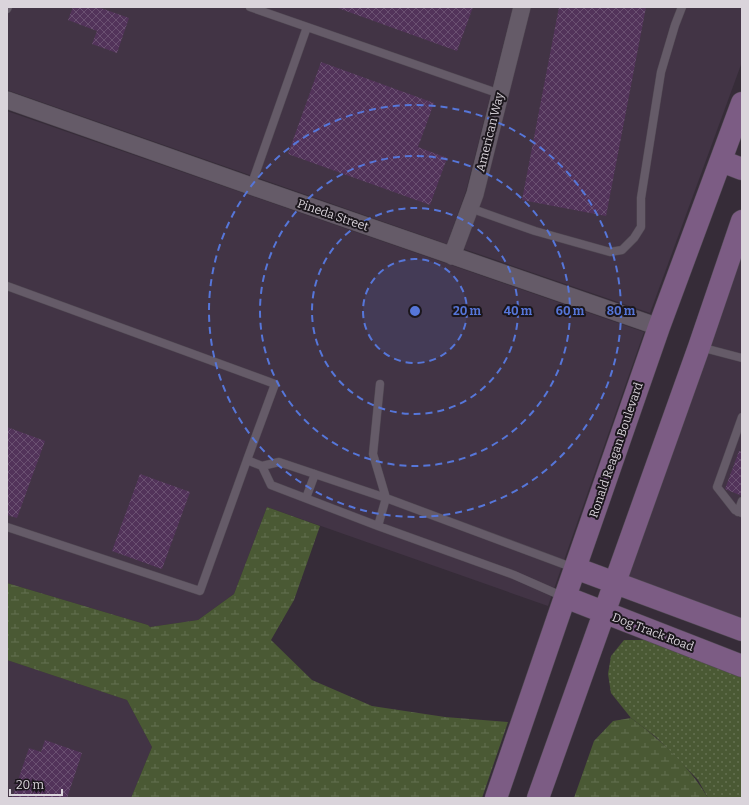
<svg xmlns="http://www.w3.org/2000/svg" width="749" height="805" viewBox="0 0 749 805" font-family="Bitter,serif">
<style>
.built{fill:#423445}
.grass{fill:url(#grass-dots)}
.wetland{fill:url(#wetland-marsh)}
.building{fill:url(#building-cross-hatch)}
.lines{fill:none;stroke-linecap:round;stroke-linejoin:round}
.service-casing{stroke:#524a54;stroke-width:9}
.minor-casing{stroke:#524a54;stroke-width:18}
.secondary-casing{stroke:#524a54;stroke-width:23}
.service{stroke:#655b68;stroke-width:8}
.minor{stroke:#655b68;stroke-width:17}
.secondary{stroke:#7c5c84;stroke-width:22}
.ring{fill:none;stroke:#5676d9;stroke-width:2;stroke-dasharray:7 5}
.labels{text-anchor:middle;stroke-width:4;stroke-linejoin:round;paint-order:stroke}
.street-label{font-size:12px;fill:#dad4db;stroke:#1b161c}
.centre{fill:#5676d9;stroke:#1b161c;stroke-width:2}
.ring-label{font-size:12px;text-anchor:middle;font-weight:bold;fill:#5676d9;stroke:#1b161c;stroke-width:4;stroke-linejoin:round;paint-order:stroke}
</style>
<defs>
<pattern id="grass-dots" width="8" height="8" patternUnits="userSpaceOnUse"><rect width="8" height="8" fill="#4a5934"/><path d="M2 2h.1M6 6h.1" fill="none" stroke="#647051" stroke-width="1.8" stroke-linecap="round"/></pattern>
<pattern id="wetland-marsh" width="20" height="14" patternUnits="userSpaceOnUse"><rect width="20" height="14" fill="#4a5934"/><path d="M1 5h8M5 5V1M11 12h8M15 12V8" fill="none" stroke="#647051"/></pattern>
<pattern id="building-cross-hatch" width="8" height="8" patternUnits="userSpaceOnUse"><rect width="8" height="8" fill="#52335a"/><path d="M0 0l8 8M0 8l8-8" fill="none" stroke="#6a5071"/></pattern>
</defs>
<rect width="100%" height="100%" fill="#362c38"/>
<path class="built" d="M7,7H513L466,191L447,244L7,90Z
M531,7H742V62L650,313L464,249L483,196Z
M7,111L644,332L548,606L267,507L234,594L198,620L150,627L148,625L7,583Z
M742,221V630L615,583Z
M7,660L127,700L152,747L131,798H7Z"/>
<path class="grass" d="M624,640H645L742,676V798H708L698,780L656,737L631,718L611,693L608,674L611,656Z"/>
<path class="wetland" d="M267,507L320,526L294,600L271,640L312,680L372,706L445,717L508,722L482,798H131L152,747L127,700L7,660V583L148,625L150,627L198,620L234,594Z
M631,718C661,740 689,766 708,798H574L594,741L613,721Z"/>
<path class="building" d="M73,7H98L129,18L117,53L92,44L97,31L68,20Z
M335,7H473L457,51Z
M559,7H646L606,216L522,200Z
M321,62L434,103L418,147L447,158L430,205L288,154Z
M7,427L45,441L17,518L7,515Z
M739,451L742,452V496L725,489Z
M140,474L190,492L162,569L112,551Z
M45,740L82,753L67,798H12L29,748L41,752Z"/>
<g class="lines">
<defs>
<path id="service" d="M250,7L500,94
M7,9L8,7
M251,186L307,27
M470,208L535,231L610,252L622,250L634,238L641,227V198L661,72L675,25L682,7
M7,286L275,384L247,460
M700,347L742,358
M742,417L717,487L735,510L742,513
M262,466L271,485L378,526L514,575L564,597
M306,498L315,474
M738,512L742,501
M378,526L386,498L373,454L380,384
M7,527L200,591L247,460L262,466L279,462L386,498L574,568"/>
<path id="minor" d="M7,100L251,186L659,327
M452,256L475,194L522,7"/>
<path id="secondary" d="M721,161L742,169
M575,568L742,630
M565,597L742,666
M496,798L565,597L659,327L742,103
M538,798L699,347L742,221"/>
</defs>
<use href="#service" class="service-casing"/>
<use href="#minor" class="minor-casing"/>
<use href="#secondary" class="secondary-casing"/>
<use href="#service" class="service"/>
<use href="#minor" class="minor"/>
<use href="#secondary" class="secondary"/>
</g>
<circle cx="415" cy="311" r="52" fill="#5676d9" fill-opacity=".12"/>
<g class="ring">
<circle cx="415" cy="311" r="52"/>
<circle cx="415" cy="311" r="103"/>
<circle cx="415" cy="311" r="155"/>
<circle cx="415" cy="311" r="206"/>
</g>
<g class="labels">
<g class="street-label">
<text transform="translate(490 132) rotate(-76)" y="4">American Way</text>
<text transform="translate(333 215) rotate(19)" y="4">Pineda Street</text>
<text transform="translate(616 450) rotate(-71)" y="4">Ronald Reagan Boulevard</text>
<text transform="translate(653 632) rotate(21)" y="4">Dog Track Road</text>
</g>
</g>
<circle cx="415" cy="311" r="6" class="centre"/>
<g class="ring-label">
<text x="467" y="315">20 m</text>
<text x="518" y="315">40 m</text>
<text x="570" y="315">60 m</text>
<text x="621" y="315">80 m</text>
</g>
<rect width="749" height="805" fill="none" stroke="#dad4db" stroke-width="16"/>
<path d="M10 789v6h52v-6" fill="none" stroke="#dad4db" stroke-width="2"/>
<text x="16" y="789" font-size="12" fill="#dad4db" stroke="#1b161c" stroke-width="3" paint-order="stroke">20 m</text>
</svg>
